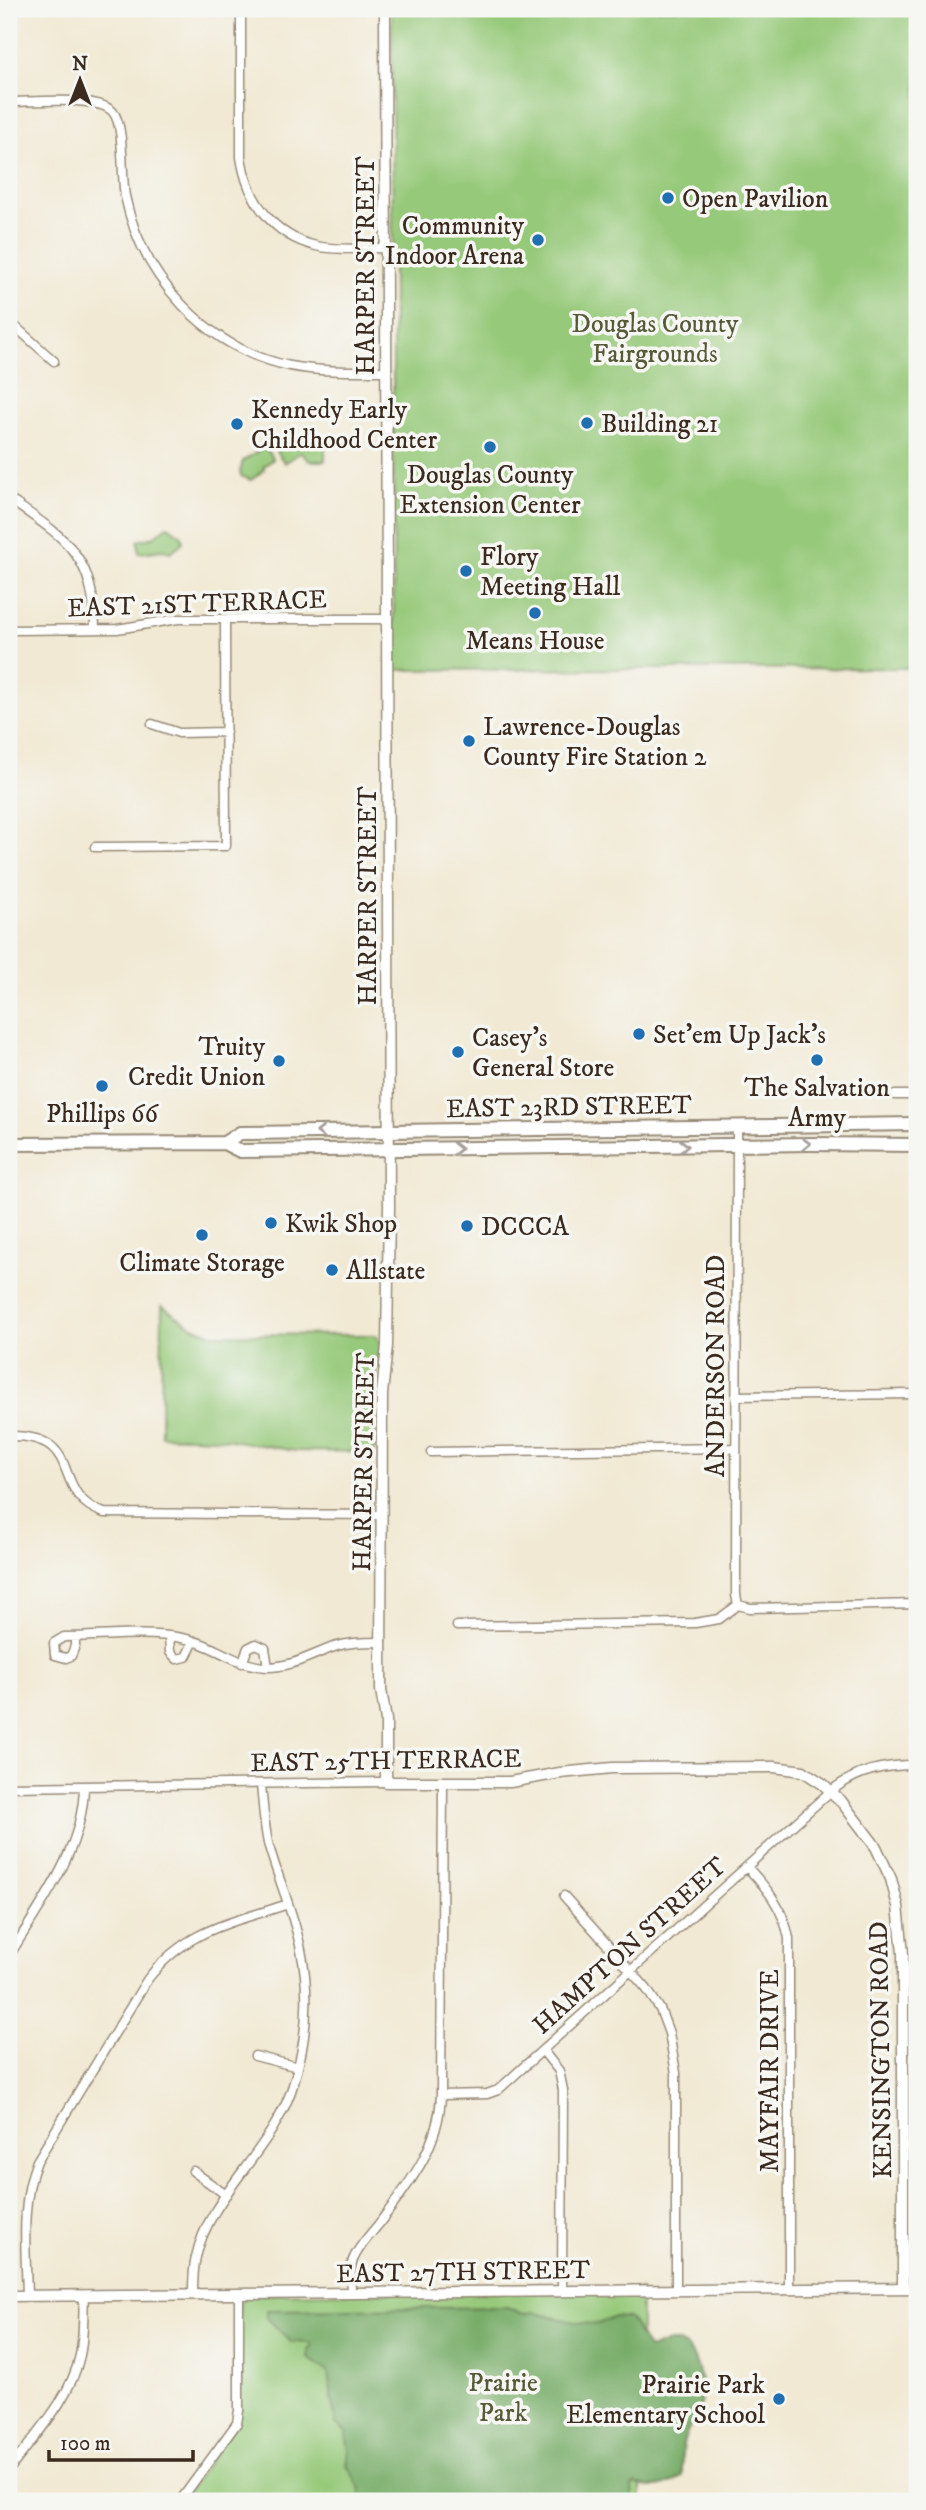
<svg xmlns="http://www.w3.org/2000/svg" width="926" height="2510" viewBox="0 0 926 2510" font-family="'IM FELL DW Pica',serif">
<style>
.green{fill:#96c979;stroke:#687a4c;stroke-width:2}
.forest{fill:#78ad69;stroke:#5a6c44;stroke-width:2}
.lines{fill:none;stroke-linecap:round;stroke-linejoin:round}
.minor-casing{stroke:#968a78;stroke-width:11}
.tertiary-casing{stroke:#968a78;stroke-width:13}
.primary-casing{stroke:#968a78;stroke-width:16}
.minor{stroke:#fff;stroke-width:8}
.tertiary{stroke:#fff;stroke-width:10}
.primary{stroke:#fff;stroke-width:12}
.oneway{stroke:#a79f9a}
.poi-dot{fill:#1f6fb2;stroke:#f6f6f2;stroke-width:2.5}
.labels{text-anchor:middle;stroke-width:7;stroke-linejoin:round;paint-order:stroke}
.poi-label{font-size:26px;fill:#3b2a1e;stroke:#f6f6f2;text-anchor:start}
.street-label{font-size:26px;fill:#3b2a1e;stroke:#f6f6f2}
.park-label{font-size:26px;fill:#565a39;stroke:#f6f6f2}
</style>
<rect width="100%" height="100%" fill="#f6f6f2"/>
<filter id="ink" filterUnits="userSpaceOnUse"><feTurbulence type="fractalNoise" baseFrequency=".0143" numOctaves="2"/><feDisplacementMap in="SourceGraphic" scale="14" xChannelSelector="R" yChannelSelector="G"/><feConvolveMatrix kernelMatrix="1 2 1 2 8 2 1 2 1" color-interpolation-filters="sRGB"/></filter>
<filter id="wash" filterUnits="userSpaceOnUse"><feTurbulence type="fractalNoise" baseFrequency=".00686" numOctaves="4" result="noise"/><feDisplacementMap in="SourceGraphic" scale="28" xChannelSelector="R" yChannelSelector="G"/><feGaussianBlur stdDeviation="1.57" result="paint"/><feColorMatrix in="noise" values="0 0 0 0 0 0 0 0 0 0 0 0 0 0 0 0 0 1.4 0 .05"/><feComposite in="paint" operator="in"/></filter>
<g filter="url(#wash)">
<rect width="100%" height="100%" fill="#f1e9d3"/>
<path class="green" d="M392,9H917V668L394,670Z
M290,437L325,446V461H309L301,452L285,463L276,451L279,448L275,444L281,440L286,444Z
M265,447L273,459L263,467L264,470L251,480L241,476L240,472L243,461Z
M168,526L182,536L183,542L171,552L162,550L139,553L138,541L153,537Z
M162,1306L195,1328L212,1334L376,1335L381,1345L375,1382L374,1452L296,1451L219,1438L161,1436Z
M641,2290V2501H180L237,2423L239,2294Z"/>
<path class="forest" d="M507,2307L523,2314L532,2312L579,2323L598,2324L615,2317L629,2318C638,2327 640,2341 649,2349C659,2345 671,2339 681,2344C697,2351 705,2389 701,2404C697,2417 686,2430 683,2444C681,2454 682,2466 682,2477C665,2488 654,2489 635,2484L632,2487L633,2501H358L361,2489L347,2465L349,2451L346,2432L336,2424L328,2372L308,2358V2350L312,2346L310,2343L291,2342L267,2318V2310Z"/>
</g>
<g filter="url(#ink)">
<g class="lines">
<defs>
<path id="minor" d="M241,9V157C247,199 273,236 316,246C338,251 363,248 386,248
M9,102C32,102 98,95 113,112C125,126 121,175 125,196C142,278 207,349 290,366C322,372 354,371 386,371
M9,321L54,361
M9,499C66,539 94,554 95,629
M9,630L117,629L178,619H387
M152,724L179,733L226,732
M95,847L226,846L225,619
M895,1095H917
M737,1127L736,1595L738,1605
M736,1396L917,1394
M9,1436C88,1435 47,1493 104,1513L382,1515
M431,1452L735,1448
M738,1605L750,1608L917,1604
M457,1626L695,1623L719,1619L738,1605
M169,1636L170,1652L177,1659L186,1657L194,1641
M75,1637V1646L71,1656L66,1658L55,1655L54,1643L64,1637C102,1637 144,1631 182,1638C213,1643 235,1666 267,1667C293,1667 311,1655 334,1647C349,1642 365,1642 381,1642
M242,1663L248,1648L256,1644L265,1648L268,1667
M9,1787L386,1782
M747,1867C767,1888 783,1908 789,1938V2289
M564,1896L646,1988L660,2009L669,2033L676,2073V2290
M9,1956C41,1903 83,1851 84,1786
M543,2051L559,2071L563,2090L562,2291
M255,2056L298,2067
M441,2095L487,2094L498,2090L831,1791C858,1770 883,1765 917,1765
M193,2171L226,2195
M351,2293C351,2282 349,2271 353,2260C358,2247 369,2236 378,2225C409,2184 439,2148 441,2095L443,1783
M193,2294C193,2282 193,2269 196,2257C210,2193 275,2149 294,2082C307,2039 310,1993 301,1950C294,1913 278,1879 268,1843C264,1824 263,1804 261,1785
M27,2296C26,2250 20,2203 37,2161L147,1980C187,1928 230,1924 288,1904
M9,2470C35,2435 71,2399 80,2355C84,2336 83,2315 84,2295
M180,2501L237,2423L239,2411V2294"/>
<path id="tertiary" d="M385,9L389,1207L387,1346L382,1394L381,1690L386,1720V1782H510L560,1773L612,1768L774,1767L803,1771L823,1784L841,1801L876,1847L891,1879L898,1906L903,1953V2288
M9,2296L917,2288"/>
<path id="primary" d="M224,1143L240,1133L917,1124
M9,1144L224,1143L240,1151L810,1144L917,1145"/>
</defs>
<use href="#minor" class="minor-casing"/>
<use href="#tertiary" class="tertiary-casing"/>
<use href="#primary" class="primary-casing"/>
<use href="#minor" class="minor"/>
<use href="#tertiary" class="tertiary"/>
<use href="#primary" class="primary"/>
</g>
<defs><path id="oneway-chevron" d="M-2-3.5L2.5 0L-2 3.5" fill="none" stroke-width="1.6" stroke-linecap="round" stroke-linejoin="round" transform="scale(1.75)"/></defs>
<g class="oneway">
<use href="#oneway-chevron" transform="translate(321 1132) rotate(179)"/>
<use href="#oneway-chevron" transform="translate(806 1144) rotate(-1)"/>
<use href="#oneway-chevron" transform="translate(684 1146) rotate(-1)"/>
<use href="#oneway-chevron" transform="translate(457 1149) rotate(-1)"/>
</g>
</g>
<g class="poi-dot">
<circle cx="668" cy="198" r="7"/>
<circle cx="538" cy="240" r="7"/>
<circle cx="587" cy="423" r="7"/>
<circle cx="237" cy="424" r="7"/>
<circle cx="490" cy="447" r="7"/>
<circle cx="466" cy="571" r="7"/>
<circle cx="535" cy="613" r="7"/>
<circle cx="469" cy="741" r="7"/>
<circle cx="639" cy="1034" r="7"/>
<circle cx="458" cy="1052" r="7"/>
<circle cx="817" cy="1060" r="7"/>
<circle cx="279" cy="1061" r="7"/>
<circle cx="102" cy="1086" r="7"/>
<circle cx="271" cy="1223" r="7"/>
<circle cx="467" cy="1226" r="7"/>
<circle cx="202" cy="1235" r="7"/>
<circle cx="332" cy="1270" r="7"/>
<circle cx="779" cy="2399" r="7"/>
</g>
<g class="labels">
<g class="poi-label">
<text x="682" y="207">Open Pavilion</text>
<text x="524" y="234" text-anchor="end">Community<tspan x="524" dy="30">Indoor Arena</tspan></text>
<text x="251" y="418">Kennedy Early<tspan x="251" dy="30">Childhood Center</tspan></text>
<text x="601" y="432">Building 21</text>
<text x="490" y="483" text-anchor="middle">Douglas County<tspan x="490" dy="30">Extension Center</tspan></text>
<text x="480" y="565">Flory<tspan x="480" dy="30">Meeting Hall</tspan></text>
<text x="535" y="649" text-anchor="middle">Means House</text>
<text x="483" y="735">Lawrence-Douglas<tspan x="483" dy="30">County Fire Station 2</tspan></text>
<text x="653" y="1043">Set'em Up Jack's</text>
<text x="472" y="1046">Casey's<tspan x="472" dy="30">General Store</tspan></text>
<text x="265" y="1055" text-anchor="end">Truity<tspan x="265" dy="30">Credit Union</tspan></text>
<text x="817" y="1096" text-anchor="middle">The Salvation<tspan x="817" dy="30">Army</tspan></text>
<text x="102" y="1122" text-anchor="middle">Phillips 66</text>
<text x="285" y="1232">Kwik Shop</text>
<text x="481" y="1235">DCCCA</text>
<text x="202" y="1271" text-anchor="middle">Climate Storage</text>
<text x="346" y="1279">Allstate</text>
<text x="765" y="2393" text-anchor="end">Prairie Park<tspan x="765" dy="30">Elementary School</tspan></text>
</g>
<g class="street-label">
<text transform="translate(365 266) rotate(-90)" y="9">HARPER STREET</text>
<text transform="translate(197 603) rotate(-2)" y="9">EAST 21ST TERRACE</text>
<text transform="translate(367 896) rotate(-90)" y="9">HARPER STREET</text>
<text transform="translate(569 1106) rotate(-1)" y="9">EAST 23RD STREET</text>
<text transform="translate(715 1366) rotate(-90)" y="9">ANDERSON ROAD</text>
<text transform="translate(363 1462) rotate(-89)" y="9">HARPER STREET</text>
<text transform="translate(386 1760) rotate(-1)" y="9">EAST 25TH TERRACE</text>
<text transform="translate(629 1945) rotate(-42)" y="9">HAMPTON STREET</text>
<text transform="translate(880 2050) rotate(-91)" y="9">KENSINGTON ROAD</text>
<text transform="translate(769 2071) rotate(-90)" y="9">MAYFAIR DRIVE</text>
<text transform="translate(463 2271) rotate(-1)" y="9">EAST 27TH STREET</text>
</g>
<g class="park-label">
<text x="655" y="332">Douglas County<tspan x="655" dy="30">Fairgrounds</tspan></text>
<text x="503" y="2391">Prairie<tspan x="503" dy="30">Park</tspan></text>
</g>
</g>
<rect width="926" height="2510" fill="none" stroke="#f6f6f2" stroke-width="35"/>
<g transform="translate(80 80)" stroke="#f6f6f2" stroke-width="5" paint-order="stroke">
<path d="M0-5L12 26L0 18L-12 26Z" fill="#3b2a1e"/>
<text y="-10" font-size="19" font-weight="bold" text-anchor="middle" fill="#3b2a1e">N</text>
</g>
<path d="M49 2450v10h144v-10" fill="none" stroke="#3b2a1e" stroke-width="3.5"/>
<text x="60" y="2450" font-size="21" fill="#3b2a1e" stroke="#f6f6f2" stroke-width="5" paint-order="stroke">100 m</text>
</svg>
